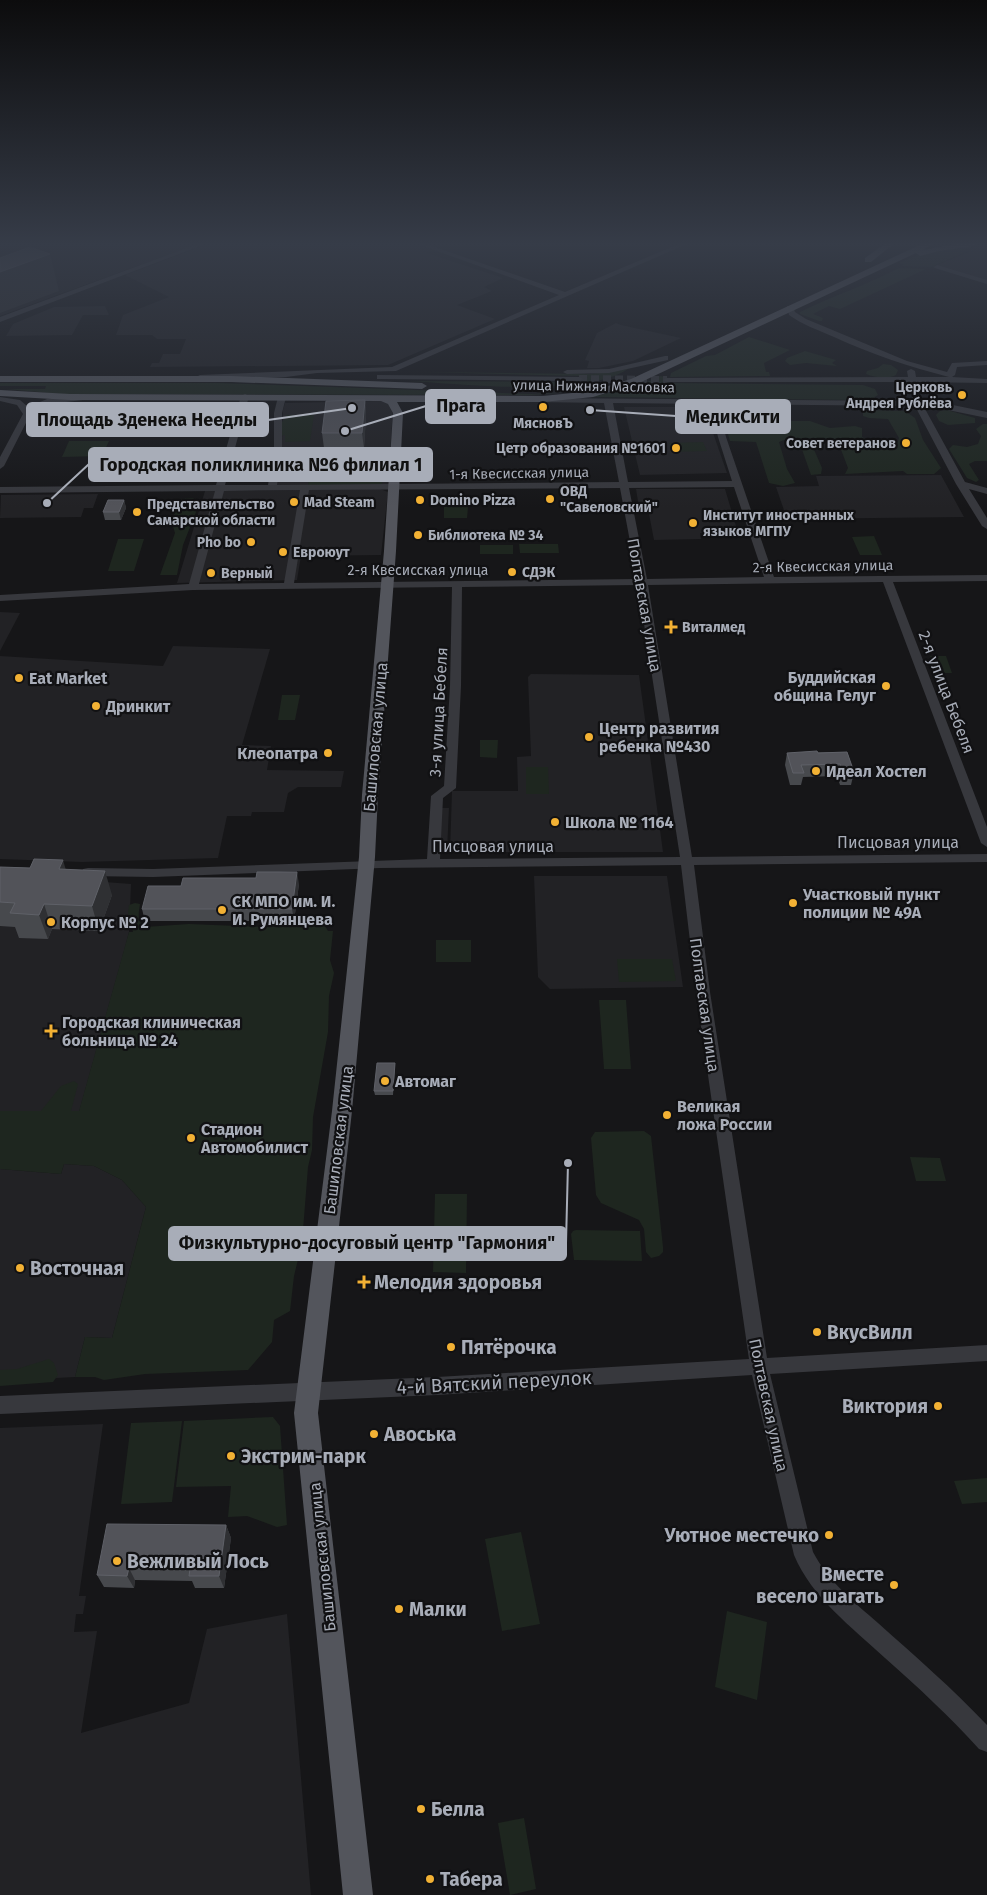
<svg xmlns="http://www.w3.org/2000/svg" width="987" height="1895" viewBox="0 0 987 1895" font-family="'Fira Sans',sans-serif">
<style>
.built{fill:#222225}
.green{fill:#1e261f}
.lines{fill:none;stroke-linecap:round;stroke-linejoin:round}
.minor-tunnel{stroke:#333438;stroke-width:8;stroke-dasharray:8 4;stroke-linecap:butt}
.minor{fill:#37383d;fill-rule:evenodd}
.major{fill:#53555c;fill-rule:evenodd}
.wall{fill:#47494d}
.shaded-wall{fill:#2f3033}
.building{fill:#525359;stroke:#5f6168}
.poi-dot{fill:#f2b134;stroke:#111113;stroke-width:2}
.labels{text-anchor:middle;stroke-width:4.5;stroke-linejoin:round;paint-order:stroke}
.far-street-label{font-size:14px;fill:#a8adb8;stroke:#111113}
.far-poi-label{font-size:14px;font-weight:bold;fill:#a8adb8;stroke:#111113;text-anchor:start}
.street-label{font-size:16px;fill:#a8adb8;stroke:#111113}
.poi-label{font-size:16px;font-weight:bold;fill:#a8adb8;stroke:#111113;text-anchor:start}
.near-poi-label{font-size:19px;font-weight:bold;fill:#a8adb8;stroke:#111113;text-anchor:start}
.near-street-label{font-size:19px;fill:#a8adb8;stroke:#111113}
.leader{fill:none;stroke:#a8adb8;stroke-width:2}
.callout-dot{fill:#a8adb8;stroke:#111113;stroke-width:2}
.callout{fill:#a8adb8;stroke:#a8adb8;stroke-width:2}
.callout-label{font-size:18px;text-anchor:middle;font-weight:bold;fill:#111}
</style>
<rect width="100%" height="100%" fill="#161618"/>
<path class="built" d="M0,243H200L0,316Z
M211,243H412L433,250L427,253L503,278L484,287L492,291L457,305L495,319L388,365L150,367L152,363H159L163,354H180L186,339H157L152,335H116L123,315L169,297L125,275Z
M987,244V284L932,267L969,252L968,250L976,246Z
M105,306L109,315H83L72,335L6,336L13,324L54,307Z
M616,323L621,325L681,338L633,361L599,368H587L589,361L585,360L597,333Z
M380,401H385L393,407L388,486H276L282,442L283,410L285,403Z
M624,407H704L727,473L640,475Z
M941,475L964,517L787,519L776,487L819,486L816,476Z
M380,489L388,492L381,555L301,556L297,580L177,583L205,491Z
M636,489H725L739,536H718L716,533H700L701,539L654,540L649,514H640Z
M98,494L93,508H84L81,517L0,518L1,495Z
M0,612L20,613L0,651Z
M173,646L270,649L242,745L271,746L267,770L344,771L341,787H298L288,793L284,812H252L251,816H227L218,858L82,862L0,859V656L163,666Z
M531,674L639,675L663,852H450L452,791H518L517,757L531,756L528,677Z
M441,808H449L447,851H439Z
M0,874L131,884L129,932L124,951L79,1112L0,1111Z
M534,876H667L683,987L550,989L538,977Z
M64,1164L94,1166L122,1180L146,1207L112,1338L85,1337L75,1377L0,1381V1169L61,1174Z
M103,1424L79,1596H86L83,1614H76L74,1632L97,1631L81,1733L189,1703L207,1629L287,1614L311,1895H0V1428Z"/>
<path class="green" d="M967,245L972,247L966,250L968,251L931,267L902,266L904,264L899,263L926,252Z
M899,268L926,269L840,309L829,306L813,314L823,318L822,321H819L800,314V312C832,296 867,285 899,268Z
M749,337L790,350L764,363L766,372H769L770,376L670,377L671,373L706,356L715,355Z
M805,351L836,360L832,363L837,366L806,363L790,365L785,361L787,358Z
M883,364L891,365L898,370L896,375C888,379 875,378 866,374L867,371L878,368Z
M628,369C584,398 463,384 408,381L579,382V376L421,372L590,374Z
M660,376L666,377L668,383L863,385L875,389L878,395L873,398L862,400L591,397L638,386Z
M0,383H218L533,394L571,392L532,395L61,394L6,389H45L46,386H0Z
M863,410L905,411L915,418L923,440L941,468L934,474H907L903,471L845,474L848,468L837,439L809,438L822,468L821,474L811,475L799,441L784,440L779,442L787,469L795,483L783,486L769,483L756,442L730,441L724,421H810L830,428L855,426L862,428V437C874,443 884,447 897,444L899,438L888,419L869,418L863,416Z
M947,410L975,418V423L948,425L939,421L936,415L940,411Z
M286,415H314L310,441L285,442V435L280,436L281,423L286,418Z
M983,424H987V461H975L969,464L979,480L976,482L967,478L949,449L953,445L967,447L978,444L981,436L976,429Z
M69,441H109L102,456L62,457Z
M703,442L707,451L672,452L669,443Z
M370,447H384L382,484L308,485L313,454L369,452Z
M193,498L196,501L198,507L183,545L177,575H160L175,533L172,523L175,511L181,499Z
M444,507H468L467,518H444Z
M874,536L882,555H860L852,537Z
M118,539H144L134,571H108Z
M519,544H558L559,553H520Z
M480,545H513V554H480Z
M930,656H946L952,673H937Z
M282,695H300L295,720H278Z
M480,740H498L497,758L480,757Z
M526,767H548L549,794H526Z
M135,903L140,904C139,913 136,921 145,927L189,924L265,927L319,925L325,926L328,931H333L330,960L334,973L329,996L328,1032L313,1117L312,1150L308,1167L302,1243L294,1276L290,1311L274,1320L272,1342L248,1370L145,1374L104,1380L95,1377H75L85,1337L112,1338L146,1207L122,1180L94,1166L64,1164L61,1174L0,1169V1111H41L61,1086L74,1081L78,1084L71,1111H79L129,932H133L128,913L129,905Z
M436,940H471V962H436Z
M617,959H672L676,981L619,982Z
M599,1000H626L631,1069H604Z
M644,1131L651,1136L663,1247V1252L659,1256L651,1258L646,1252L644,1229L639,1220L601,1203L596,1195L591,1138L595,1132Z
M910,1157L940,1158L946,1181H916Z
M435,1194H467L466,1273L433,1272Z
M576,1230L640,1231L642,1261L574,1260L571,1234L573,1231Z
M49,1359L54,1363L58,1375L53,1382L0,1386V1370L17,1369Z
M273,1417L280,1426L287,1525L277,1527L247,1516L228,1517L231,1486L176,1487L184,1421Z
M182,1421L172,1502L121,1504L131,1423Z
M987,1478V1502L962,1504L954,1481Z
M521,1532L540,1624L502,1631L485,1539Z
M727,1611L767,1622L757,1700L715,1687Z
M524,1818L536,1889L510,1895L498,1823Z"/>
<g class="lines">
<path class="minor-tunnel" d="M579,379L667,380"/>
<path class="minor" d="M200,243H208L0,322V317Z
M415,243H423L565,292L681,243H689L396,371L317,373L286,377L200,379L196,377L200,375L392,367L559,295Z
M937,265L987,280V284L935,268L934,267Z
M787,306H793L795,312L806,319L907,361L947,372L952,363L987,361V365L957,367L955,375L952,377L987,379V383L917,382L921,402L943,403L987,412V418L943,409L924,407L965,482L987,488V494L969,489L987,518V529L982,526L956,484L915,406L718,404L726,437L774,577L987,575V581L893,582L987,827V847L981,843L883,582L648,585L692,857L987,854V862L694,865L710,992L767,1358L987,1345V1361L770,1374L813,1552C828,1581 854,1602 878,1623C915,1656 953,1689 987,1725V1752L979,1749C950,1717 918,1687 885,1658C852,1627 812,1598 794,1555L752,1375L437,1395L0,1414V1396L437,1377L749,1359L696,992L681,865L380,868L153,877L88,876L83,875L82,872L83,869L88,868L153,869L427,859L431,796L444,786L450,686L452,587L193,590L0,601V595L189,584L215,491L0,493V487L216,485L241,396L245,394L249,396L225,485H268L274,449V413L278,397L282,395L286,397L282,413V449L277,485L619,482L604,403L539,402L535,400L536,398L913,401L909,382H667L663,380L667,378L908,377L907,371L911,369L915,371L916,377H949C910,367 871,354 834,337C818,330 803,325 789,315ZM613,403L710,404L718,437L732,481L628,482ZM734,487L764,577L647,579L629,488ZM620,488L637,579L294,583L309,490ZM300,490L284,583L199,584L224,491ZM638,585L680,857L440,859L443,798L456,788L461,686L462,587Z
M665,356H668V360L609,373L567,374L563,372L567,370L609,369Z
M377,375L579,377L583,379L579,381L380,379H377Z
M80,396L84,398L83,400L49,404L32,411L4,466L0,469V457L23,414L17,405L0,401V397L20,400L28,407L47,399Z"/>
<path class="major" d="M886,243H895L871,262H865V258Z
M924,243H934L923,250L960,243H979L975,246L939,251L920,256L916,253L639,383L593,397L543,402H397L403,413L396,551L378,795L375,857L352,1111L318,1413L373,1895H343L294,1413L332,1111L359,857L362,795L384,551L393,413L388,404L381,401L70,400L0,396V390L70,394L543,396L592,391L631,379Z
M0,376H231L422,383L427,386L422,389L231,382H0Z"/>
</g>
<path class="wall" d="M365,400L366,415L364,448H324L322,433Z
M124,500L126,508L121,520H105L103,512Z
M847,752L854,772L851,785H840L837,776L803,777L801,785H790L785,765L787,753Z
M0,867L66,869L112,895L99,931L52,929L48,939L19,938L15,927L0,926Z
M299,884L294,921H145L142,909Z
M395,1063L393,1095H375L374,1091Z
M226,1525L231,1538L224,1588H195L192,1581L135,1580L134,1588L104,1587L97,1575Z"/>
<path class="shaded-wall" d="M50,254L59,291L0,313V272Z
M365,400L366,415L364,448L362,433Z
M124,500L126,508L121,520L119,512Z
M63,860L70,884L59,869Z
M105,871L112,895L99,931L92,906Z
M297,872L299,884L294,921L292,909Z
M44,904L52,929L48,939L39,915Z
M226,1525L231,1538L224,1588L219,1576Z
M129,1568L135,1580L134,1588L127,1576Z"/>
<path class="building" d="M30,247L50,254L0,272V258Z
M365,400L362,433H322L326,401Z
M108,500H124L119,512H103Z
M817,751L818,753L847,752L854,772H843L840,764L801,765L804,773H793L787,753Z
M34,859L63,860L59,869L105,871L92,906L44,904L39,915L10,913L15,903L0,902V867L30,868Z
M257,872H297L292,909H142L148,886H181L183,878H256Z
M377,1063H395L393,1091H374Z
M107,1524L226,1525L219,1576H189L190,1569L129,1568L127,1576L97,1575Z"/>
<linearGradient id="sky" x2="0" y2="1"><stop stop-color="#0c0c0d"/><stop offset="0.48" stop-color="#363c48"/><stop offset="1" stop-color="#363c48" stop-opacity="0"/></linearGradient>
<rect width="987" height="508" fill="url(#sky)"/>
<g class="poi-dot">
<circle cx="962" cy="395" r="5"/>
<circle cx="543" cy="407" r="5"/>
<circle cx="906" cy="443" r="5"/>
<circle cx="676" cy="448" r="5"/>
<circle cx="550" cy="499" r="5"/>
<circle cx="420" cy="500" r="5"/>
<circle cx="294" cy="502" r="5"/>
<circle cx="137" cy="512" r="5"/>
<circle cx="693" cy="523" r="5"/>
<circle cx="418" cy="535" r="5"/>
<circle cx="251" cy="542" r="5"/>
<circle cx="283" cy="552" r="5"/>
<circle cx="512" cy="572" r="5"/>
<circle cx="211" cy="573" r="5"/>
<path d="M668.5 619.5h5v5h5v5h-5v5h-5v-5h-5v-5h5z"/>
<circle cx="19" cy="678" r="5"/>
<circle cx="886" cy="686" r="5"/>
<circle cx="96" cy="706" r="5"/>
<circle cx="589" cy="737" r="5"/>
<circle cx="328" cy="753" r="5"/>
<circle cx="816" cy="771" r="5"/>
<circle cx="555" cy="822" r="5"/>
<circle cx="793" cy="903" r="5"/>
<circle cx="222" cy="910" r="5"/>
<circle cx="51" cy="922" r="5"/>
<path d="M48.5 1023.5h5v5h5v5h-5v5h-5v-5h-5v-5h5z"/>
<circle cx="385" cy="1081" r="5"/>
<circle cx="667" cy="1115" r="5"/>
<circle cx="191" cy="1138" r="5"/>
<circle cx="20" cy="1268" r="5"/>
<path d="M361.5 1274.5h5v5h5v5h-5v5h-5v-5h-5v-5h5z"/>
<circle cx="817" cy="1332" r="5"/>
<circle cx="451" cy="1347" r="5"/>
<circle cx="938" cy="1406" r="5"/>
<circle cx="374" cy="1434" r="5"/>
<circle cx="231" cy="1456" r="5"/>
<circle cx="829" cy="1535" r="5"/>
<circle cx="117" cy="1561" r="5"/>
<circle cx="894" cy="1585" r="5"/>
<circle cx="399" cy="1609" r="5"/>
<circle cx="421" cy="1809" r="5"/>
<circle cx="430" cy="1879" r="5"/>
</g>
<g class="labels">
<g class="far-street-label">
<text transform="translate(594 386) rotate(1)" y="5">улица Нижняя Масловка</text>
<text transform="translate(519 473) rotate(-1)" y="5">1-я Квесисская улица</text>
<text transform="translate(823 566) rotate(-1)" y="5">2-я Квесисская улица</text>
<text x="418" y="575">2-я Квесисская улица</text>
</g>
<g class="far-poi-label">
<text x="952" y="392" text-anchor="end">Церковь<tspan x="952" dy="16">Андрея Рублёва</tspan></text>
<text x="543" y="428" text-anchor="middle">МясновЪ</text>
<text x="896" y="448" text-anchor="end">Совет ветеранов</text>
<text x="666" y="453" text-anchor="end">Цетр образования №1601</text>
<text x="560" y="496">ОВД<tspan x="560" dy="16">"Савеловский"</tspan></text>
<text x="430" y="505">Domino Pizza</text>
<text x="304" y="507">Mad Steam</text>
<text x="147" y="509">Представительство<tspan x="147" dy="16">Самарской области</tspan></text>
<text x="703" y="520">Институт иностранных<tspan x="703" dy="16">языков МГПУ</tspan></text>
<text x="428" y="540">Библиотека № 34</text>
<text x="241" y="547" text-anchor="end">Pho bo</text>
<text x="293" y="557">Евроюут</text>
<text x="522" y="577">СДЭК</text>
<text x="221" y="578">Верный</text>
<text x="682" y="632">Виталмед</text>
</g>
<g class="street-label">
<text transform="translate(645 605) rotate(80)" y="6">Полтавская улица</text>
<text transform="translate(947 692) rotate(69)" y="6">2-я улица Бебеля</text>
<text transform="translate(438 712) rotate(-87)" y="6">3-я улица Бебеля</text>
<text transform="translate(375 737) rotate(-85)" y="6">Башиловская улица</text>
<text x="898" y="848">Писцовая улица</text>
<text x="493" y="852">Писцовая улица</text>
<text transform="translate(705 1005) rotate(82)" y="6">Полтавская улица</text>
<text transform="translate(338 1140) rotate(-83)" y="6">Башиловская улица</text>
<text transform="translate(769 1405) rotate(78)" y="6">Полтавская улица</text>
<text transform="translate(322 1557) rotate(-96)" y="6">Башиловская улица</text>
</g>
<g class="poi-label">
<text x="876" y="683" text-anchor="end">Буддийская<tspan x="876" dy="18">община Гелуг</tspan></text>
<text x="29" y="684">Eat Market</text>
<text x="106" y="712">Дринкит</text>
<text x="599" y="734">Центр развития<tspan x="599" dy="18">ребенка №430</tspan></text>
<text x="318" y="759" text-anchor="end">Клеопатра</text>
<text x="826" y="777">Идеал Хостел</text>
<text x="565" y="828">Школа № 1164</text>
<text x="803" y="900">Участковый пункт<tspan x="803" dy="18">полиции № 49А</tspan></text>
<text x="232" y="907">СК МПО им. И.<tspan x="232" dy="18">И. Румянцева</tspan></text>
<text x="61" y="928">Корпус № 2</text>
<text x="62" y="1028">Городская клиническая<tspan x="62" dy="18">больница № 24</tspan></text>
<text x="395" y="1087">Автомаг</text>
<text x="677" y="1112">Великая<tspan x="677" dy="18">ложа России</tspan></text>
<text x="201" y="1135">Стадион<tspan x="201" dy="18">Автомобилист</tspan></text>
</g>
<g class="near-poi-label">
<text x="30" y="1275">Восточная</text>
<text x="374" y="1289">Мелодия здоровья</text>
<text x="827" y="1339">ВкусВилл</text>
<text x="461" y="1354">Пятёрочка</text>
<text x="928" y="1413" text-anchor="end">Виктория</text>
<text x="384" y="1441">Авоська</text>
<text x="241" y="1463">Экстрим-парк</text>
<text x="819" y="1542" text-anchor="end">Уютное местечко</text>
<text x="127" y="1568">Вежливый Лось</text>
<text x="884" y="1581" text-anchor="end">Вместе<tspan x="884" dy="22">весело шагать</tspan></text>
<text x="409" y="1616">Малки</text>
<text x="431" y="1816">Белла</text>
<text x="440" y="1886">Табера</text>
</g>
<g class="near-street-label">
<text transform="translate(494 1382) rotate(-3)" y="7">4-й Вятский переулок</text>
</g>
</g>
<path class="leader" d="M345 431L426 406M590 410L676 416M352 408L268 420M47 503L89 464M568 1163L566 1243"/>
<g class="callout-dot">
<circle cx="345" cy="431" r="5"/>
<circle cx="590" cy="410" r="5"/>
<circle cx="352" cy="408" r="5"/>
<circle cx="47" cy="503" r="5"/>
<circle cx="568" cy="1163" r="5"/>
</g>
<g class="callout">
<rect x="426" y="390" width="69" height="33" rx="5"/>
<rect x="676" y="400" width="114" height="33" rx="5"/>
<rect x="27" y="403" width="241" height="33" rx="5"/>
<rect x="89" y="448" width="343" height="33" rx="5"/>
<rect x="169" y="1227" width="397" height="33" rx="5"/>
</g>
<g class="callout-label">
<text x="461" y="412">Прага</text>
<text x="733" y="423">МедикСити</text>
<text x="147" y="426">Площадь Зденека Неедлы</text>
<text x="261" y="471">Городская поликлиника №6 филиал 1</text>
<text x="367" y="1249">Физкультурно-досуговый центр "Гармония"</text>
</g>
</svg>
